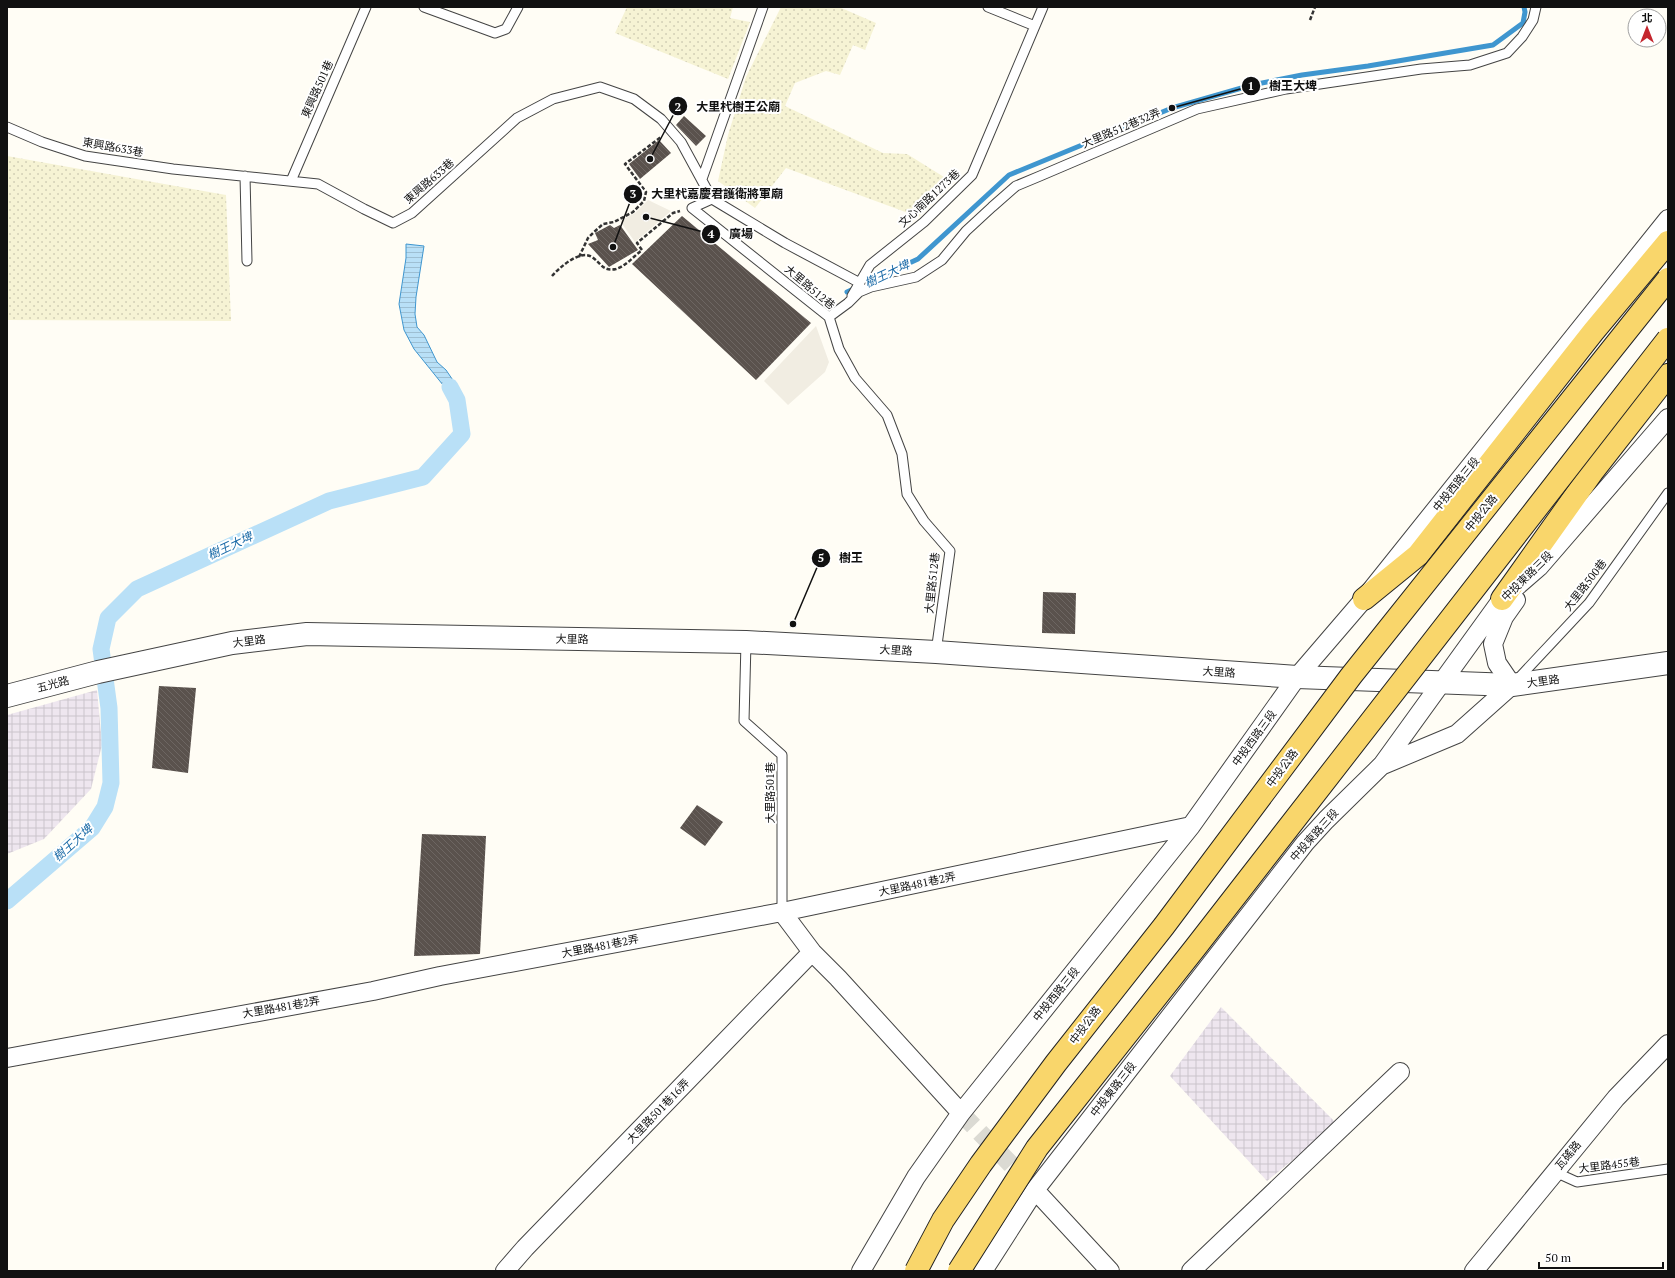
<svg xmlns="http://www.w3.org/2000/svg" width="1675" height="1278" viewBox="0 0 1675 1278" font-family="'PT Serif','Noto Sans TC',serif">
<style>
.industrial{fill:url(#industrial-grid)}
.farmland{fill:url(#farmland-dots)}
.plaza{fill:#f1ede2}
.water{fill:url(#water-rules);stroke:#3f96cf}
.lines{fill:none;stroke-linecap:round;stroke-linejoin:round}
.stream{stroke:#3f96cf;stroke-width:5}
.canal{stroke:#b9e0f7;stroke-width:17}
.building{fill:url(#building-back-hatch)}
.minor-tunnel{stroke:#dbdad3;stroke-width:18;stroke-dasharray:18 9;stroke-linecap:butt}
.service-casing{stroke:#444;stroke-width:11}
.minor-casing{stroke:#444;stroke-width:20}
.tertiary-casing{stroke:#444;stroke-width:24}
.primary-casing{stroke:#222;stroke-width:24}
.path{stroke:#333;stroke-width:2.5;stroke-dasharray:4 2;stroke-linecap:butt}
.service{stroke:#fff;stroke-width:9}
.minor{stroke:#fff;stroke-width:18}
.tertiary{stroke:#fff;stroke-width:22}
.primary{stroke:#f9d66b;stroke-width:22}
.primary-bridge-casing{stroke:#222;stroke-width:24;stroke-linecap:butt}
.primary-bridge{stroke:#f9d66b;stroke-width:22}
.labels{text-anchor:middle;stroke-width:4;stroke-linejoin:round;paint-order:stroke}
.street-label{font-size:11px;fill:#111;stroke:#fff}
.water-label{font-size:12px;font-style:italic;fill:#1768a6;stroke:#fff}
.leader{fill:none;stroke:#111;stroke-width:1.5}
.callout-dot{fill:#111;stroke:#fff;stroke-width:1.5}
.mark-label{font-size:12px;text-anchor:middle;font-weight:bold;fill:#fff}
.callout-label{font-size:12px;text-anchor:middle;font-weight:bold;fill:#111;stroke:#fff;stroke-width:4;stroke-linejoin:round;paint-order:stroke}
</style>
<defs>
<pattern id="industrial-grid" width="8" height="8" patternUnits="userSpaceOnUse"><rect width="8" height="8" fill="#eee6ef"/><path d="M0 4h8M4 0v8" fill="none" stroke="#cbc4cc"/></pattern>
<pattern id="farmland-dots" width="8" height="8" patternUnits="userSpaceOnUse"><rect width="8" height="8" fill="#f6f3d4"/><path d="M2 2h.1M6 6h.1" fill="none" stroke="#d2cfb5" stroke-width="1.8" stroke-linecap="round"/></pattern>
<pattern id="water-rules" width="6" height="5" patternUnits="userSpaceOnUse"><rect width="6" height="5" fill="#b9e0f7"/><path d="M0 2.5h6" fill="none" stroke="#9ebfd3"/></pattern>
<pattern id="building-back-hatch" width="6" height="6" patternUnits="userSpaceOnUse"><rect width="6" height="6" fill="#5a524d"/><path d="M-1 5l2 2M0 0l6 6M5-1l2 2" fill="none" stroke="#6d6662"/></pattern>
</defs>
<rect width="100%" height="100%" fill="#fffdf5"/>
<path class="industrial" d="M97,690L102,745L91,789L44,839L7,854V715Z
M1221,1007L1337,1124L1267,1181L1170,1076Z"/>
<path class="farmland" d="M627,7H733L730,18L750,22L728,79L615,33Z
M781,7H839L876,23L865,50L853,45L840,75L826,71L795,83L785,106L883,153L907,154L952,182L919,217L786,168L755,208L718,181L728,135L746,77Z
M7,156L226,195L231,321L7,320Z"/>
<path class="plaza" d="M648,200L671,211L635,242L620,221L635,213Z
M816,326L829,362L825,372L788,405L764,381Z"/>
<path class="water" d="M406,244L424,246L416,297L415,314L417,327L424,335L437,362L446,370L461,392L463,396L458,407L443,385L414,349L404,330L399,304L406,258Z"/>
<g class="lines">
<path class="stream" d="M847,292L918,259L1009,175L1172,108L1252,85L1302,75L1368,66L1493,45L1523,23L1525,12L1524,7"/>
<path class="canal" d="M7,901L92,828L105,807L111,783L109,708L101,649L108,618L137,589L329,501L423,477L462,434L457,400L450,387"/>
</g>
<path class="building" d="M684,116L706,136L696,146L676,125Z
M659,140L671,153L640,179L629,164Z
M682,216L811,323L756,380L632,264Z
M610,225L614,228L620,225L638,250L609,267L588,244L598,240L595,233Z
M1043,592L1076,593L1075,634L1042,633Z
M159,686L196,688L188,773L152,768Z
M697,805L723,822L705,846L680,828Z
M422,834L486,836L480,954L414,956Z"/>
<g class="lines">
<path class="minor-tunnel" d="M961,1113L1030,1184"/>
<defs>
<path id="service" d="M424,7L495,33L506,29L518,7
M988,7L1035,26
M7,127L42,142L85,156L173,169L318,184L364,209L393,223L412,213L517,118L553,99L600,87L634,99L661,119L681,142L712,199
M245,176L247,261
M702,179L763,7
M291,181L366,7
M712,199L692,208L829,317L839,349L855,378L887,415L902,454L907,494L924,521L950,551L936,652
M712,199L785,243L860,283
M852,296L870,265L924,222L972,175L1043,7
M829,317L848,303L859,292L871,287L916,277L942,260L966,231L992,207L1016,186L1040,176L1197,109L1286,89L1421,69L1470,65L1507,53L1522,37L1533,20L1536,7
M746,642L744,721L782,755V912
M1516,681L1589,603L1668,493
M1555,1172L1577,1182L1668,1169"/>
<path id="minor" d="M1383,765L1457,734L1512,685L1497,663L1493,644L1504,617L1516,600
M782,912L812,952L838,978L961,1113
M7,1058L373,991L440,976L782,912L1191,826
M1035,1190L1110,1271
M505,1271L525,1248L812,952
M861,1271L916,1177L961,1113L1191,826L1297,677L1364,599L1668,219
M983,1271L1035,1190L1305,843L1326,820L1382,765L1502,599L1539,567L1668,418
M1191,1271L1400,1072
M1474,1271L1616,1098L1668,1044"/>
<path id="tertiary" d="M7,696L98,672L232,643L307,634L746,642L936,652L1297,677L1512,685L1668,663"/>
<path id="primary" d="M1364,599L1418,555L1593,332L1668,242
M1502,599L1593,471L1668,375"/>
</defs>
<use href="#service" class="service-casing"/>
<use href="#minor" class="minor-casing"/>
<use href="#tertiary" class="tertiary-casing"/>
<use href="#primary" class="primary-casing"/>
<path class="path" d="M1310,20L1315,7
M579,257L588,238L593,233L603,224L614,222L633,212L644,201L646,192L625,164L661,137
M552,276C559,268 580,249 592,257C601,263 603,272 616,269C626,266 634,256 642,250L637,243L673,213L680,211"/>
<use href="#service" class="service"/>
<use href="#minor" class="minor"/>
<use href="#tertiary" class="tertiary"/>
<use href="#primary" class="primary"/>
<defs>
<path id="primary-bridge" d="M916,1271L943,1220L981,1164L1056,1063L1164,926L1351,676L1668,279
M959,1271L1037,1148L1195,948L1668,339"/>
</defs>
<use href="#primary-bridge" class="primary-bridge-casing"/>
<use href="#primary-bridge" class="primary-bridge"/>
</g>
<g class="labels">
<g class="street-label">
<text transform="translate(317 89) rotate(-66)" y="4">東興路501巷</text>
<text transform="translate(1121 128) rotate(-23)" y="4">大里路512巷32弄</text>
<text transform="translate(113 147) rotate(10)" y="4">東興路633巷</text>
<text transform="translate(429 181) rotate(-41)" y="4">東興路633巷</text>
<text transform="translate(929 198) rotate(-43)" y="4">文心南路1273巷</text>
<text transform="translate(810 287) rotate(40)" y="4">大里路512巷</text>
<text transform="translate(1456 484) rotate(-51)" y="4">中投西路三段</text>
<text transform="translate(1481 513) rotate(-51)" y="4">中投公路</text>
<text transform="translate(1527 576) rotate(-44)" y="4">中投東路三段</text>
<text transform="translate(932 583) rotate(-84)" y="4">大里路512巷</text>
<text transform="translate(1585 585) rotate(-52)" y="4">大里路500巷</text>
<text transform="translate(572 639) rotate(1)" y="4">大里路</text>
<text transform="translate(249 641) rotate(-7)" y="4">大里路</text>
<text transform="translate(896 650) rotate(3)" y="4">大里路</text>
<text transform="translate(1219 672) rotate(4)" y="4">大里路</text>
<text transform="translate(1543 681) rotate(-8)" y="4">大里路</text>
<text transform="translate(53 684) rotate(-15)" y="4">五光路</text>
<text transform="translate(1254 738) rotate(-54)" y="4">中投西路三段</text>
<text transform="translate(1282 768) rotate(-53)" y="4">中投公路</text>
<text transform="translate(770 793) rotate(-90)" y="4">大里路501巷</text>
<text transform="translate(1314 835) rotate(-48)" y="4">中投東路三段</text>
<text transform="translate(917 884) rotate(-12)" y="4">大里路481巷2弄</text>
<text transform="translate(600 946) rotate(-11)" y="4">大里路481巷2弄</text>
<text transform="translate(1056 994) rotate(-51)" y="4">中投西路三段</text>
<text transform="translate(281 1007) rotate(-10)" y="4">大里路481巷2弄</text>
<text transform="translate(1085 1025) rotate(-53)" y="4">中投公路</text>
<text transform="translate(1113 1089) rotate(-52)" y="4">中投東路三段</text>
<text transform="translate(658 1111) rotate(-46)" y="4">大里路501巷16弄</text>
<text transform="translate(1568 1155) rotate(-50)" y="4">瓦磘路</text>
<text transform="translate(1609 1165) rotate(-7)" y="4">大里路455巷</text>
</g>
<g class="water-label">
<text transform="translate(887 274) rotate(-25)" y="4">樹王大埤</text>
<text transform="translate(230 546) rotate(-25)" y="4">樹王大埤</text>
<text transform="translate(73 843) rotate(-42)" y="4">樹王大埤</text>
</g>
</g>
<path class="leader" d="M1172 108L1251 86M650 159L678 106M613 247L633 194M646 217L711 234M793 624L821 558"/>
<g class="callout-dot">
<circle cx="1172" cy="108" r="4"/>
<circle cx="650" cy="159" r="4"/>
<circle cx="613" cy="247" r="4"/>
<circle cx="646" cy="217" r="4"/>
<circle cx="793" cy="624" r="4"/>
<circle cx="1251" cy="86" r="10"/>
<circle cx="678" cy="106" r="10"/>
<circle cx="633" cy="194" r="10"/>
<circle cx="711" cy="234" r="10"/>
<circle cx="821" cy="558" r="10"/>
</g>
<g class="mark-label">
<text x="1251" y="90">1</text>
<text x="678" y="111">2</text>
<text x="633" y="198">3</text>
<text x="711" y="238">4</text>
<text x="821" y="562">5</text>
</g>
<g class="callout-label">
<text x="1293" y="90">樹王大埤</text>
<text x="738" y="111">大里杙樹王公廟</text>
<text x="717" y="198">大里杙嘉慶君護衛將軍廟</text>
<text x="741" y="238">廣場</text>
<text x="851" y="562">樹王</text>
</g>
<rect width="1675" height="1278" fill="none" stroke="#111111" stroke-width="16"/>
<g transform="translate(1647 28)"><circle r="19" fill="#ffffff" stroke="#a0a0a0"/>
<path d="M0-3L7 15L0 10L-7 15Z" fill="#c4262e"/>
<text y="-6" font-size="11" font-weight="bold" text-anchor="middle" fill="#111111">北</text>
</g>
<path d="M1539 1262v6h124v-6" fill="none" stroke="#111111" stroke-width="2"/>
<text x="1545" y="1262" font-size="12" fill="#111111" stroke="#ffffff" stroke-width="3" paint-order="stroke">50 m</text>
</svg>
